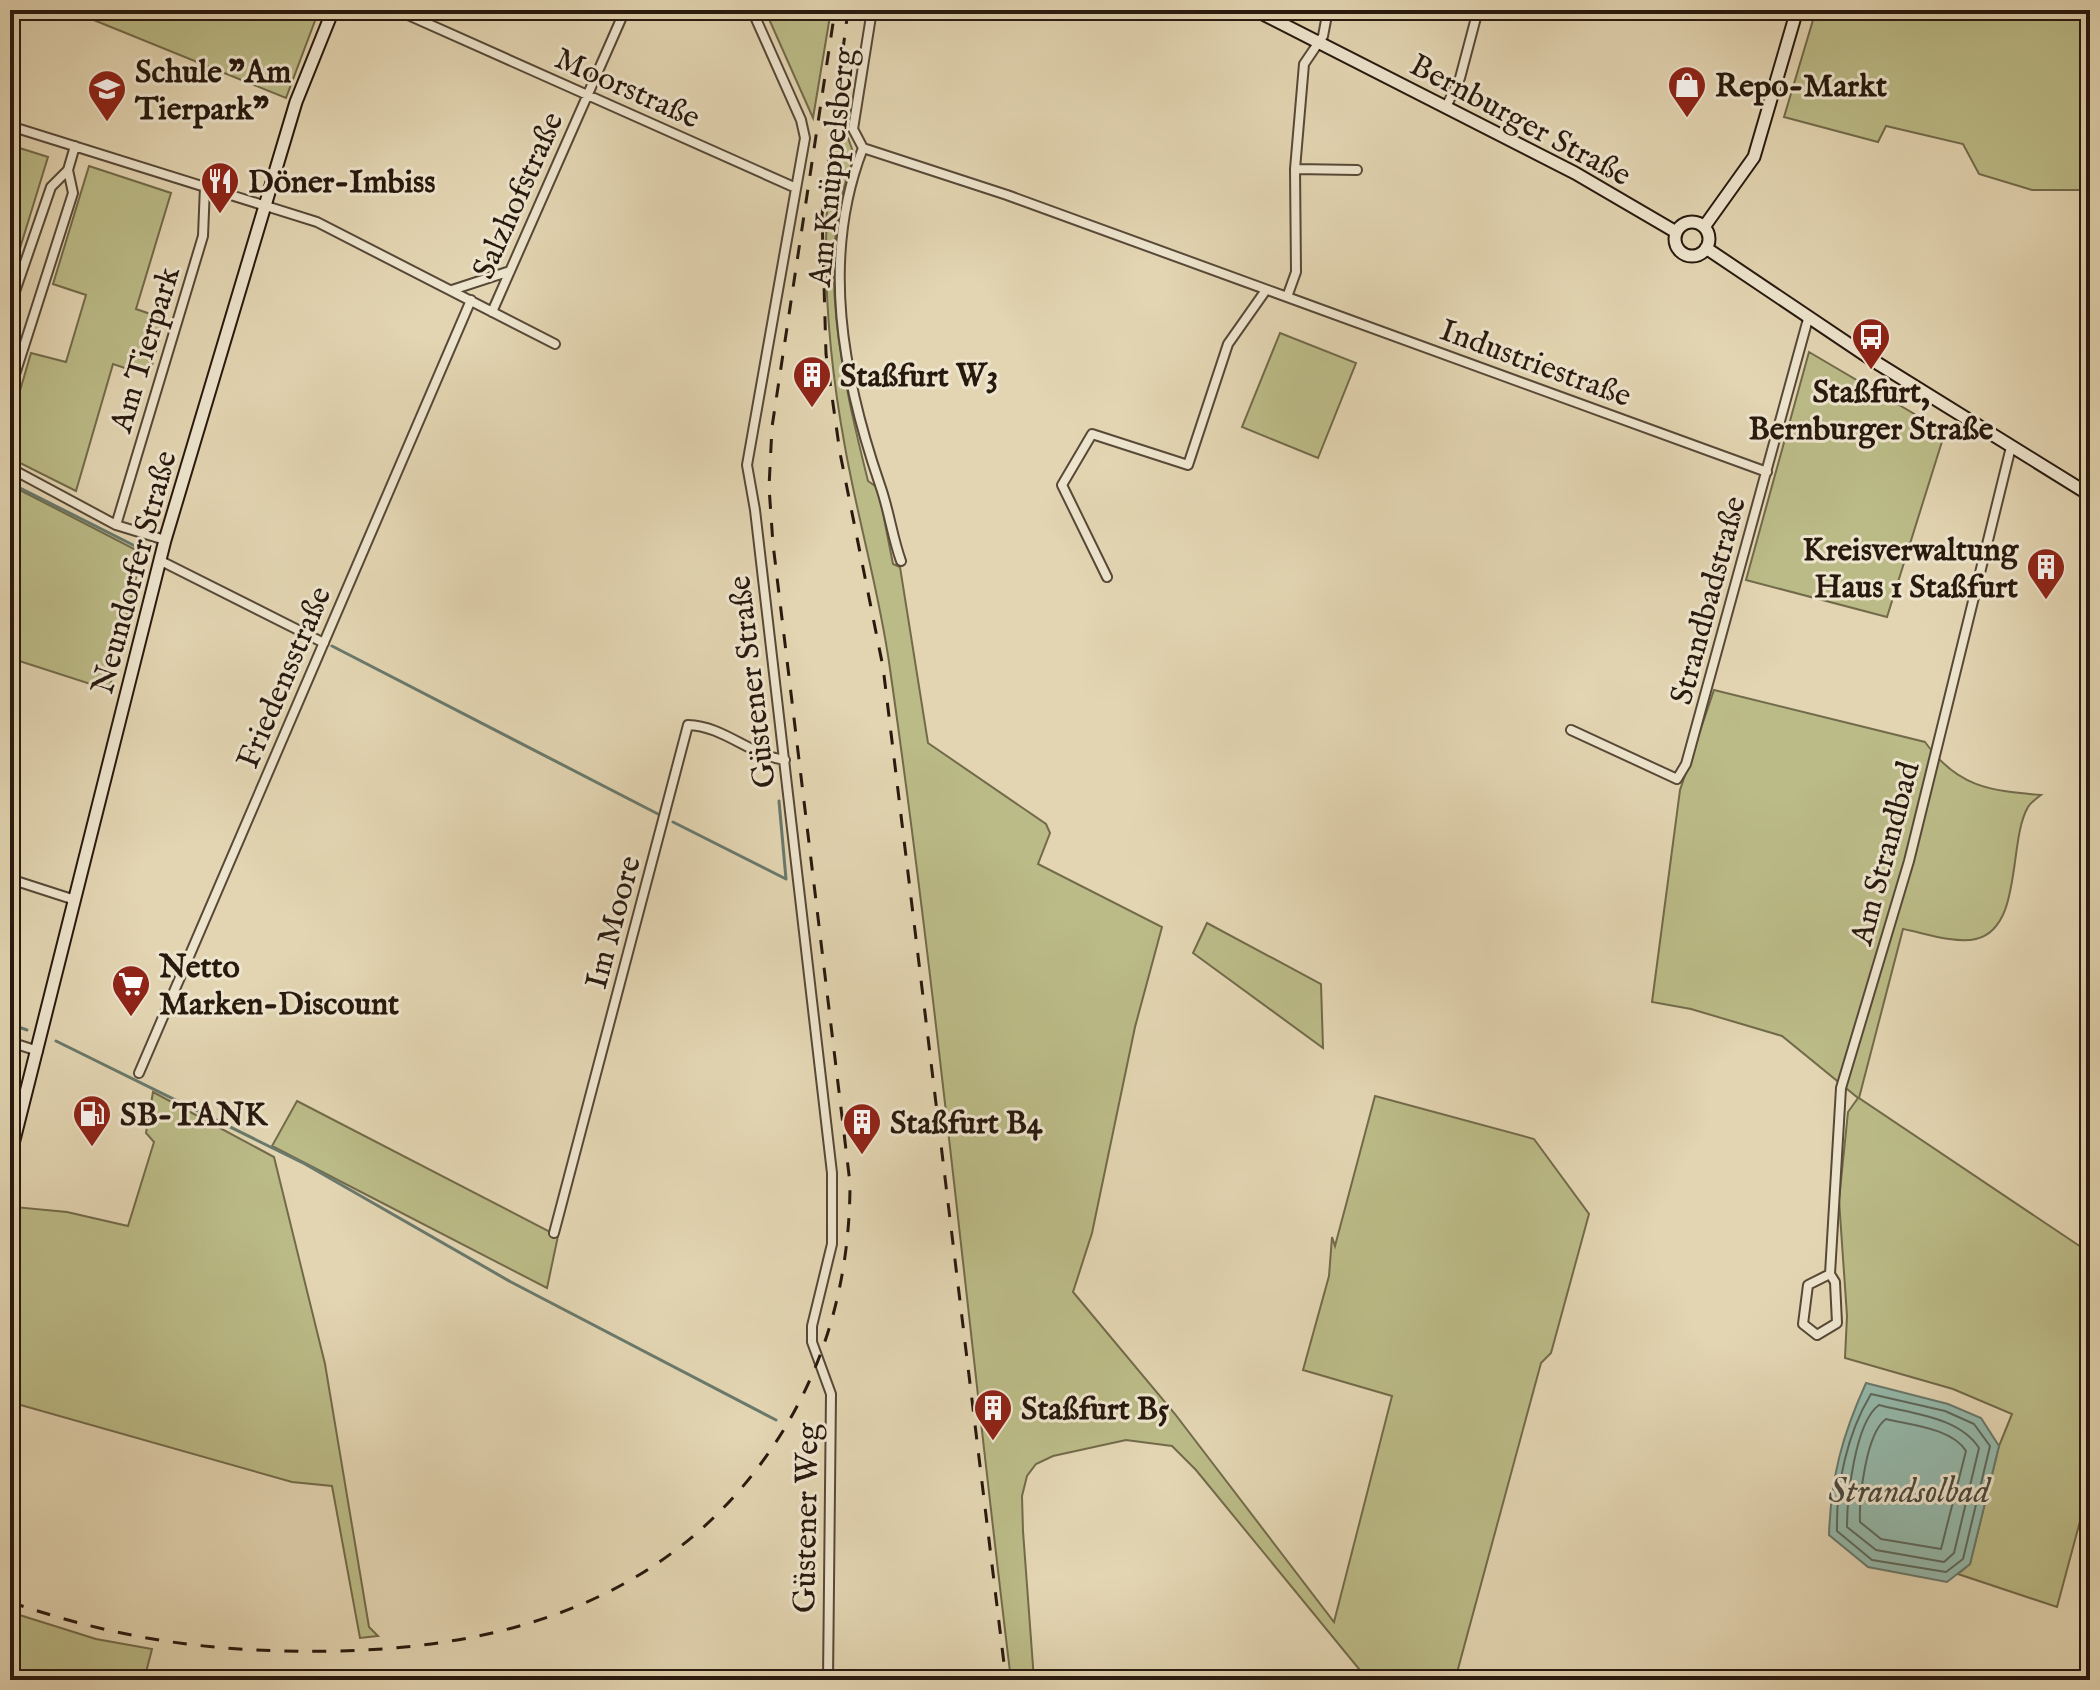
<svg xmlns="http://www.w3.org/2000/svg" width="2100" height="1690" viewBox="0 0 2100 1690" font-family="'IM FELL English',serif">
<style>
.green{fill:#bbbb87;stroke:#726a4a;stroke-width:2}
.water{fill:#95b9ab;stroke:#69796c;stroke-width:2}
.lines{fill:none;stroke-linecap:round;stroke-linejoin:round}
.shore{stroke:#5e695c;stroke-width:2}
.stream{stroke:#69796c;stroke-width:3}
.minor-casing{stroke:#574837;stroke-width:12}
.secondary-casing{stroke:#28190e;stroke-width:15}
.minor{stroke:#ede4cd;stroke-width:8}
.secondary{stroke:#ede4cd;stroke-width:11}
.rail{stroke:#28190e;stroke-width:3;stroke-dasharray:14 14;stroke-linecap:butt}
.labels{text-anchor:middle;stroke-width:6;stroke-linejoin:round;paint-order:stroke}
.poi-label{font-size:32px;font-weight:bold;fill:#28190e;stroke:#ede4cd;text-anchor:start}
.street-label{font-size:32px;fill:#28190e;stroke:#ede4cd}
.water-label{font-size:34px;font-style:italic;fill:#49493d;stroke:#ede4cd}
</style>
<rect width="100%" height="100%" fill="#e3d5b2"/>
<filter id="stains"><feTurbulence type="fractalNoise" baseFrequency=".0025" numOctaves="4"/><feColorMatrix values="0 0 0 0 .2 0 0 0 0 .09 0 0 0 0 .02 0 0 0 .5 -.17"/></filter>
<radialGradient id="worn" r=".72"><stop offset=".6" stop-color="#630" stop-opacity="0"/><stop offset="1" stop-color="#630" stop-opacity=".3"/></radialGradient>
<path class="green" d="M69,10H319L286,98Z
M765,10H831L813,118Z
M1816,10H2090V190H2032L1979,174L1963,144L1886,126L1878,142L1784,117Z
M834,135L848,138L855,157C812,254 844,384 868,481L878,488L893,564L900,567L928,743L1046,824L1050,833L1038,864L1162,927L1135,1027L1092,1233L1073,1292L1175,1414L1334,1622L1392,1396L1303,1370L1329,1276L1332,1237L1335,1246L1375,1096L1534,1139L1589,1214L1551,1353L1541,1363L1455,1680H1368L1196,1470L1172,1446L1126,1440L1053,1456L1036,1464L1027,1476L1022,1496L1023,1531L1034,1680H1011C970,1343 938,1005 890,669C880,594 858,521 845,447C826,344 819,239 834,135Z
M10,145L48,157L13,271L10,270Z
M89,166L171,193L136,309L165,319L149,376L113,364L76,491L10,458V400L17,401L31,353L66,362L86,295L53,284Z
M1280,333L1356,363L1318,458L1242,427Z
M1809,352L1945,432L1887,617L1746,580Z
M10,485L142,553L109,690L10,658Z
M1714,690L1925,742C1957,787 1990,791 2041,795C2037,798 2030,803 2028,807C2008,841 2023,928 1976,939C1955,944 1924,933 1903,929L1859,1098L2090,1253V1484L2057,1607L1958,1574L1970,1564L1999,1446L2012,1414L1953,1389L1845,1358L1847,1316L1839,1200L1848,1112L1858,1098L1782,1036L1691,1009L1652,1002L1680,790Z
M1207,923L1321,984L1323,1048L1193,953Z
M153,1092L274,1157L325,1364L369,1627L378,1636L360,1638L332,1486L292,1482L10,1402V1290L18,1242L15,1207L67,1212L128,1226L154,1142L146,1133Z
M297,1101L558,1236L547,1288L272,1146Z
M10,1612L96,1639L152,1649L144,1680H10Z"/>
<path class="water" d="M1866,1383L1948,1404L1981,1418L1999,1446L1970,1564L1947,1582L1868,1567L1829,1535C1831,1477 1842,1436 1866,1383Z"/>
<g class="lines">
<path class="shore" d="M1871,1394L1945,1411L1974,1424L1990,1446L1963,1559L1946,1572L1872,1560L1837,1531C1836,1485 1847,1434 1871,1394Z
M1879,1405C1913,1414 1959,1417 1979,1448L1954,1553L1944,1562L1876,1550L1847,1527C1847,1498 1855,1422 1879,1405Z
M1886,1419C1910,1425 1952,1428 1966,1451L1941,1549L1881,1539L1860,1522C1859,1498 1866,1433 1886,1419Z"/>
<path class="stream" d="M10,483L139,548
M332,646L658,814
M673,822L786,879L779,801
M10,1024L27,1030
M56,1041L305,1164L511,1282L776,1420"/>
<defs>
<path id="minor" d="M397,10L796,188
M752,10L801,120L805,138L747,465L755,510L832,1173V1244L812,1326V1342L831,1394L828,1680
M872,10L853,129L863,148C820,258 843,377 880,485C889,510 892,536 901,561
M1446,107L1460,78L1478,10
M10,126L317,222L555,344
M863,148L1007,195L1287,297L1296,272L1295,169L1304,64L1323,36L1328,10
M1295,169L1357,170
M452,290L510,271
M1287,297L1767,472
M10,306L51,187L68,170L75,146
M492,312L625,10
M10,390L73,193L68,170
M10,468L116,525L203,236L205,186
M116,525L165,540
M159,560L324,643
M1107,577L1062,485L1092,434L1188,465L1228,344L1266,290
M1571,730L1677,779L1686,764L1808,319
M10,879L75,900
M10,1042L38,1051
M139,1073L471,300
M554,1233L688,725C724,726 749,755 785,760
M1830,1274L1808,1285L1803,1324L1817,1335L1837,1323L1835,1282L1830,1274L1841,1088L1909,861L2011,447"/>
<path id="secondary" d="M1255,10L1575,173L1676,232
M1675 239a17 17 0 1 1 34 0a17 17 0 1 1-34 0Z
M1704,227L1754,157L1797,10
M1706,248L1877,363L2090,495
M10,1156L165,540L296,102L333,10"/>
</defs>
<use href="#minor" class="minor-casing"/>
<use href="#secondary" class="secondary-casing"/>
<use href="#minor" class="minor"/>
<use href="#secondary" class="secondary"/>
<path class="rail" d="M848,10L822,215L826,354L840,453L883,667L1006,1680
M10,1602C125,1641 216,1653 337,1651C521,1647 686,1592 786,1426C830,1352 850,1270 850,1183L773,544L769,487L772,427L835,10"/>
</g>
<defs>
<symbol id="shop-pin" viewBox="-11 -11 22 30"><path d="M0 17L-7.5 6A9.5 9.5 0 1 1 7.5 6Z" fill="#8f2418" stroke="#ede4cd"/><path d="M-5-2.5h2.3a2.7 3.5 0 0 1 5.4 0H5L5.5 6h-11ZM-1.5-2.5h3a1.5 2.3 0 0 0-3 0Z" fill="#fff"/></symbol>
<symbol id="school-pin" viewBox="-11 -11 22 30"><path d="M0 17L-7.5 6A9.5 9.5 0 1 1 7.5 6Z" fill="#8f2418" stroke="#ede4cd"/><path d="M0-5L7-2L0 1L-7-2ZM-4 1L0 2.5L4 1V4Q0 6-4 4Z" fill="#fff"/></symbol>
<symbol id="restaurant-pin" viewBox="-11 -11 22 30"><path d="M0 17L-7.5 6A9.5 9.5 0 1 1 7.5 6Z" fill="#8f2418" stroke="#ede4cd"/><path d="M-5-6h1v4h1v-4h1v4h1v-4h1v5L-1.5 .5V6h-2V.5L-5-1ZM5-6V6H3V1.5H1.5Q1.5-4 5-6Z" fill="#fff"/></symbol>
<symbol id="bus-pin" viewBox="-11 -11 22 30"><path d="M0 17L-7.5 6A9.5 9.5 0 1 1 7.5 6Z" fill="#8f2418" stroke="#ede4cd"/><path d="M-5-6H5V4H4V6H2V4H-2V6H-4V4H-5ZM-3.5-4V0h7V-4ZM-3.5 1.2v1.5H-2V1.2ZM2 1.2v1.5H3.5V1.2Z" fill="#fff"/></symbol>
<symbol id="building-pin" viewBox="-11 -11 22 30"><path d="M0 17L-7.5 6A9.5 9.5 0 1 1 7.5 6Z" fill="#8f2418" stroke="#ede4cd"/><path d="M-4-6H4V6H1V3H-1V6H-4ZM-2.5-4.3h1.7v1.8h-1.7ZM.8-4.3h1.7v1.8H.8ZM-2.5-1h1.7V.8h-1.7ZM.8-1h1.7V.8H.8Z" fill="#fff"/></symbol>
<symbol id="supermarket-pin" viewBox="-11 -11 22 30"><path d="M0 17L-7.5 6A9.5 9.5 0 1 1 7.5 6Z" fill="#8f2418" stroke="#ede4cd"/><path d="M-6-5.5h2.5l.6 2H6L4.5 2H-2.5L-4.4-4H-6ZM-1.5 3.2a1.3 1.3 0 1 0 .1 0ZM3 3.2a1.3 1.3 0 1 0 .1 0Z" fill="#fff"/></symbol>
<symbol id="fuel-pin" viewBox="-11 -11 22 30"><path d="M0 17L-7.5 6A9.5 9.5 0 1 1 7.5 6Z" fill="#8f2418" stroke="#ede4cd"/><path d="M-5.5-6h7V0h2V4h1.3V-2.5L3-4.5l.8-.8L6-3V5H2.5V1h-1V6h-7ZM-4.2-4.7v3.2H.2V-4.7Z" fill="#fff"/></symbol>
</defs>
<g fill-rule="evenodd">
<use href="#shop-pin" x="1665" y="63" width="44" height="60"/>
<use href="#school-pin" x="85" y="67" width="44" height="60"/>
<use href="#restaurant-pin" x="198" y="159" width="44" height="60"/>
<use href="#bus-pin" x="1849" y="315" width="44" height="60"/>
<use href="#building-pin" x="790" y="353" width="44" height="60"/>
<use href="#building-pin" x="2024" y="545" width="44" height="60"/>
<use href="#supermarket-pin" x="109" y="962" width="44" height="60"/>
<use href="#fuel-pin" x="70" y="1092" width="44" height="60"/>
<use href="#building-pin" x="840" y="1100" width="44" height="60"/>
<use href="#building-pin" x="971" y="1386" width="44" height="60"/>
</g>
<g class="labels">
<g class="poi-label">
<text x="135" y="82">Schule "Am<tspan x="135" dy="37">Tierpark"</tspan></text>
<text x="1715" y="96">Repo-Markt</text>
<text x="248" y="192">Döner-Imbiss</text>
<text x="840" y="386">Staßfurt W3</text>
<text x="1871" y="402" text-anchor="middle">Staßfurt,<tspan x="1871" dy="37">Bernburger Straße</tspan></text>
<text x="2018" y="560" text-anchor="end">Kreisverwaltung<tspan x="2018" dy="37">Haus 1 Staßfurt</tspan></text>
<text x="159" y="977">Netto<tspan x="159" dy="37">Marken-Discount</tspan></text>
<text x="120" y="1125">SB-TANK</text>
<text x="890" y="1133">Staßfurt B4</text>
<text x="1021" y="1419">Staßfurt B5</text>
</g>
<g class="street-label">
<text transform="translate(628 87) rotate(24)" y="11">Moorstraße</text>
<text transform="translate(1521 119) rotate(28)" y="11">Bernburger Straße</text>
<text transform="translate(831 167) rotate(-84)" y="11">Am Knüppelsberg</text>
<text transform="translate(517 195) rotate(-66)" y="11">Salzhofstraße</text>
<text transform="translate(144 349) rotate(-73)" y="11">Am Tierpark</text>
<text transform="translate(1536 362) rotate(20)" y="11">Industriestraße</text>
<text transform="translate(133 572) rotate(-75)" y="11">Neundorfer Straße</text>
<text transform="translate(1707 600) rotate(-75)" y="11">Strandbadstraße</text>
<text transform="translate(283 677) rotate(-67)" y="11">Friedensstraße</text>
<text transform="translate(751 682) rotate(-97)" y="11">Güstener Straße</text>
<text transform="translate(1884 853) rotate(-75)" y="11">Am Strandbad</text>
<text transform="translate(612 922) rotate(-75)" y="11">Im Moore</text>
<text transform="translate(805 1518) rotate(-89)" y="11">Güstener Weg</text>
</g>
<g class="water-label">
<text x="1909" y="1502">Strandsolbad</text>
</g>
</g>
<rect width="2100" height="1690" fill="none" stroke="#e3d5b2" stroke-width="40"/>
<rect x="12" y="12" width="2076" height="1666" fill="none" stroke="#28190e" stroke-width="4"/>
<rect x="20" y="20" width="2060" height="1650" fill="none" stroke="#28190e" stroke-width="2"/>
<rect width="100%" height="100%" filter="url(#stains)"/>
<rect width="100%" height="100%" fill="url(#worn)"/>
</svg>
